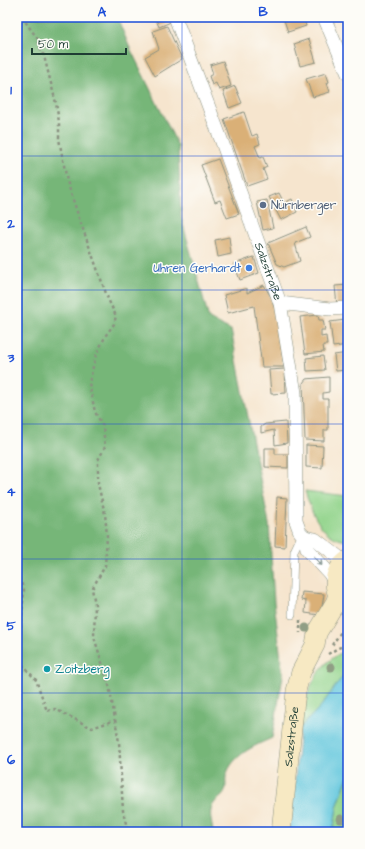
<svg xmlns="http://www.w3.org/2000/svg" width="365" height="849" viewBox="0 0 365 849" font-family="'Architects Daughter',sans-serif">
<style>
.green{fill:#93d48c;stroke:#598860}
.forest{fill:#76b678;stroke:#4a7a56}
.water{fill:#60c6dd;stroke:#408288}
.building{fill:#dab077}
.lines{fill:none;stroke-linecap:round;stroke-linejoin:round}
.lane-casing{stroke:#8a9181;stroke-width:8}
.street-casing{stroke:#8a9181;stroke-width:14}
.secondary-casing{stroke:#8a9181;stroke-width:20}
.path{stroke:#8a9181;stroke-width:2.5;stroke-dasharray:3 3;stroke-linecap:butt}
.lane{stroke:#fff;stroke-width:7}
.street{stroke:#fff;stroke-width:13}
.secondary{stroke:#f7e9c3;stroke-width:19}
.tree{fill:#909e85}
.oneway{stroke:#8f9e9a}
.grid{fill:none;stroke:#1d4ed8;stroke-width:1;stroke-opacity:0.55}
.service-dot{fill:#5c6f8a;stroke:#fdfcf7;stroke-width:1.5}
.shop-dot{fill:#3f7fe0;stroke:#fdfcf7;stroke-width:1.5}
.culture-dot{fill:#0f9aa8;stroke:#fdfcf7;stroke-width:1.5}
.labels{text-anchor:middle;stroke-width:3;stroke-linejoin:round;paint-order:stroke}
.service-label{font-size:12px;fill:#4e5e75;stroke:#fdfcf7;text-anchor:start}
.shop-label{font-size:12px;fill:#366cbe;stroke:#fdfcf7;text-anchor:end}
.street-label{font-size:12px;fill:#1f3d34;stroke:#fdfcf7}
.culture-label{font-size:12px;fill:#0d838f;stroke:#fdfcf7;text-anchor:start}
.neatline{fill:none;stroke:#1d4ed8;stroke-width:1.5}
.grid-label{font-size:13px;text-anchor:middle;font-weight:bold;fill:#1d4ed8}
</style>
<rect width="100%" height="100%" fill="#fdfcf7"/>
<filter id="ink" filterUnits="userSpaceOnUse"><feTurbulence type="fractalNoise" baseFrequency=".025" numOctaves="2"/><feDisplacementMap in="SourceGraphic" scale="8" xChannelSelector="R" yChannelSelector="G"/><feConvolveMatrix kernelMatrix="1 2 1 2 8 2 1 2 1" color-interpolation-filters="sRGB"/></filter>
<filter id="wash" filterUnits="userSpaceOnUse"><feTurbulence type="fractalNoise" baseFrequency=".012" numOctaves="4" result="noise"/><feDisplacementMap in="SourceGraphic" scale="16" xChannelSelector="R" yChannelSelector="G"/><feGaussianBlur stdDeviation="0.9" result="paint"/><feColorMatrix in="noise" values="0 0 0 0 0 0 0 0 0 0 0 0 0 0 0 0 0 1.4 0 .05"/><feComposite in="paint" operator="in"/></filter>
<g filter="url(#wash)">
<rect width="100%" height="100%" fill="#f6e5ce"/>
<path class="green" d="M305,491L348,496V541C321,539 312,513 305,491Z
M348,650V674L343,676L321,706L300,728C305,696 314,662 348,650Z
M348,776V832H333L337,807Z"/>
<path class="forest" d="M17,17H117L129,46L178,146L181,217L209,319L231,330L269,524L274,602L283,676L272,738C254,746 232,755 226,776C225,781 227,787 225,791C223,797 219,798 215,802C207,811 212,822 213,832H17Z"/>
<path class="water" d="M348,674V776L337,807L333,832H290L300,728L321,706L343,676Z"/>
<g id="blocks">
<path class="building" d="M155,17H171L173,21L159,27Z
M283,17H303L306,26L288,32Z
M167,26L182,59L155,76L145,57L159,49L153,31Z
M309,39L316,62L300,66L294,44Z
M223,61L231,86L219,90L216,83L212,85L209,76L213,74L210,65Z
M326,73L329,82L327,83L330,92L313,97L306,79Z
M235,86L242,103L229,108L223,91Z
M244,112L252,136L257,134L260,144L255,146L260,158L263,157L267,167L263,169L267,179L247,186L224,119Z
M218,159L239,214L227,218L220,200L215,202L201,165Z
M279,193L284,203L292,199L297,212L281,220L269,197Z
M267,200L273,228L263,230L257,202Z
M306,227L310,237L295,243L300,261L284,267L277,264L268,243Z
M229,237L231,254L218,257L215,240Z
M254,257L259,273L240,280L234,264Z
M264,285L272,299L276,314L284,367H262L254,306L228,313L224,295L247,288V293Z
M348,285V305L337,306L335,286Z
M318,315L319,320H323L325,330H321V337L326,336L327,345H323L324,352L305,354L300,317Z
M345,320L348,345L333,347L330,322Z
M348,353V362H345L346,370L336,371L334,355Z
M323,356L325,370L307,371L306,358Z
M285,369L286,393L271,394L269,370Z
M329,377V392L323,393V399H328V430H324V441L305,440L303,383L306,379Z
M286,422L287,443L275,445L274,430L261,433V427L265,424Z
M306,445L323,446L322,468L306,467Z
M265,448H275V454H288V468L265,467Z
M277,497L287,498L285,547L275,546Z
M302,592L324,594L322,607H321L320,615L305,613L306,601L301,600Z"/>
</g>
</g>
<g filter="url(#ink)">
<use href="#blocks" fill-opacity="0" stroke="#8a9181" stroke-width="1"/>
<g class="lines">
<defs>
<path id="lane" d="M292,615L294,551L302,534"/>
<g id="street">
<path id="s1" d="M175,17L222,142L280,303L295,393L296,521L300,532L305,537L307,549L329,573L335,583"/>
<path d="M324,17L348,74"/>
<path d="M280,303L330,309L348,308"/>
<path d="M305,537L315,539L340,558L347,561"/>
</g>
<g id="secondary">
<path d="M348,560C331,572 331,594 348,606"/>
<path id="s2" d="M281,832L296,691L301,672L315,645L317,633L335,603L338,595"/>
</g>
</defs>
<use href="#lane" class="lane-casing"/>
<use href="#street" class="street-casing"/>
<use href="#secondary" class="secondary-casing"/>
<path class="path" d="M22,17L37,38L44,56L56,103L59,122V139L67,181L79,218L108,299L116,316L114,324L106,335L96,355L89,383L95,412L103,426L105,447L98,460V484L105,514L107,536L105,566L92,589L95,604L94,637L109,685L119,742L123,811L128,832
M17,572L24,590L18,660L36,680L47,711L55,709L92,728L115,720
M300,620V633
M332,645L343,629L348,625
M328,654L338,648L348,645"/>
<use href="#lane" class="lane"/>
<use href="#street" class="street"/>
<use href="#secondary" class="secondary"/>
</g>
<g class="tree">
<circle cx="306" cy="628" r="4.5"/>
<circle cx="331" cy="667" r="4.5"/>
<circle cx="341" cy="819" r="4.5"/>
</g>
<defs><path id="oneway-shaft" d="M-6 0H5M1.5-3L5.5 0L1.5 3" fill="none" stroke-width="1.6" stroke-linecap="round" stroke-linejoin="round"/></defs>
<use class="oneway" href="#oneway-shaft" transform="translate(318 561) rotate(49)"/>
</g>
<path class="grid" d="M182,17V832M17,156H348M17,290H348M17,424H348M17,559H348M17,693H348"/>
<circle class="service-dot" cx="263" cy="205" r="4"/>
<circle class="shop-dot" cx="249" cy="268" r="4"/>
<circle class="culture-dot" cx="47" cy="669" r="4"/>
<g class="labels">
<g class="service-label">
<text x="271" y="209">Nürnberger</text>
</g>
<g class="shop-label">
<text x="241" y="272">Uhren Gerhardt</text>
</g>
<g class="street-label">
<text dy="4" stroke="none"><textPath href="#s1" startOffset="271">Salzstraße</textPath></text>
<text dy="4" stroke="none"><textPath href="#s2" startOffset="96">Salzstraße</textPath></text>
</g>
<g class="culture-label">
<text x="55" y="673">Zoitzberg</text>
</g>
</g>
<rect width="365" height="849" fill="none" stroke="#fdfcf7" stroke-width="44"/>
<path d="M32 48v6h94v-6" fill="none" stroke="#1f3d34" stroke-width="2"/>
<text x="38" y="48" font-size="12" fill="#1f3d34" stroke="#fdfcf7" stroke-width="3" paint-order="stroke">50 m</text>
<rect x="22" y="22" width="321" height="805" class="neatline"/>
<g class="grid-label">
<text x="102" y="16">A</text>
<text x="263" y="16">B</text>
<text x="11" y="94">1</text>
<text x="11" y="228">2</text>
<text x="11" y="362">3</text>
<text x="11" y="496">4</text>
<text x="11" y="630">5</text>
<text x="11" y="764">6</text>
</g>
</svg>
